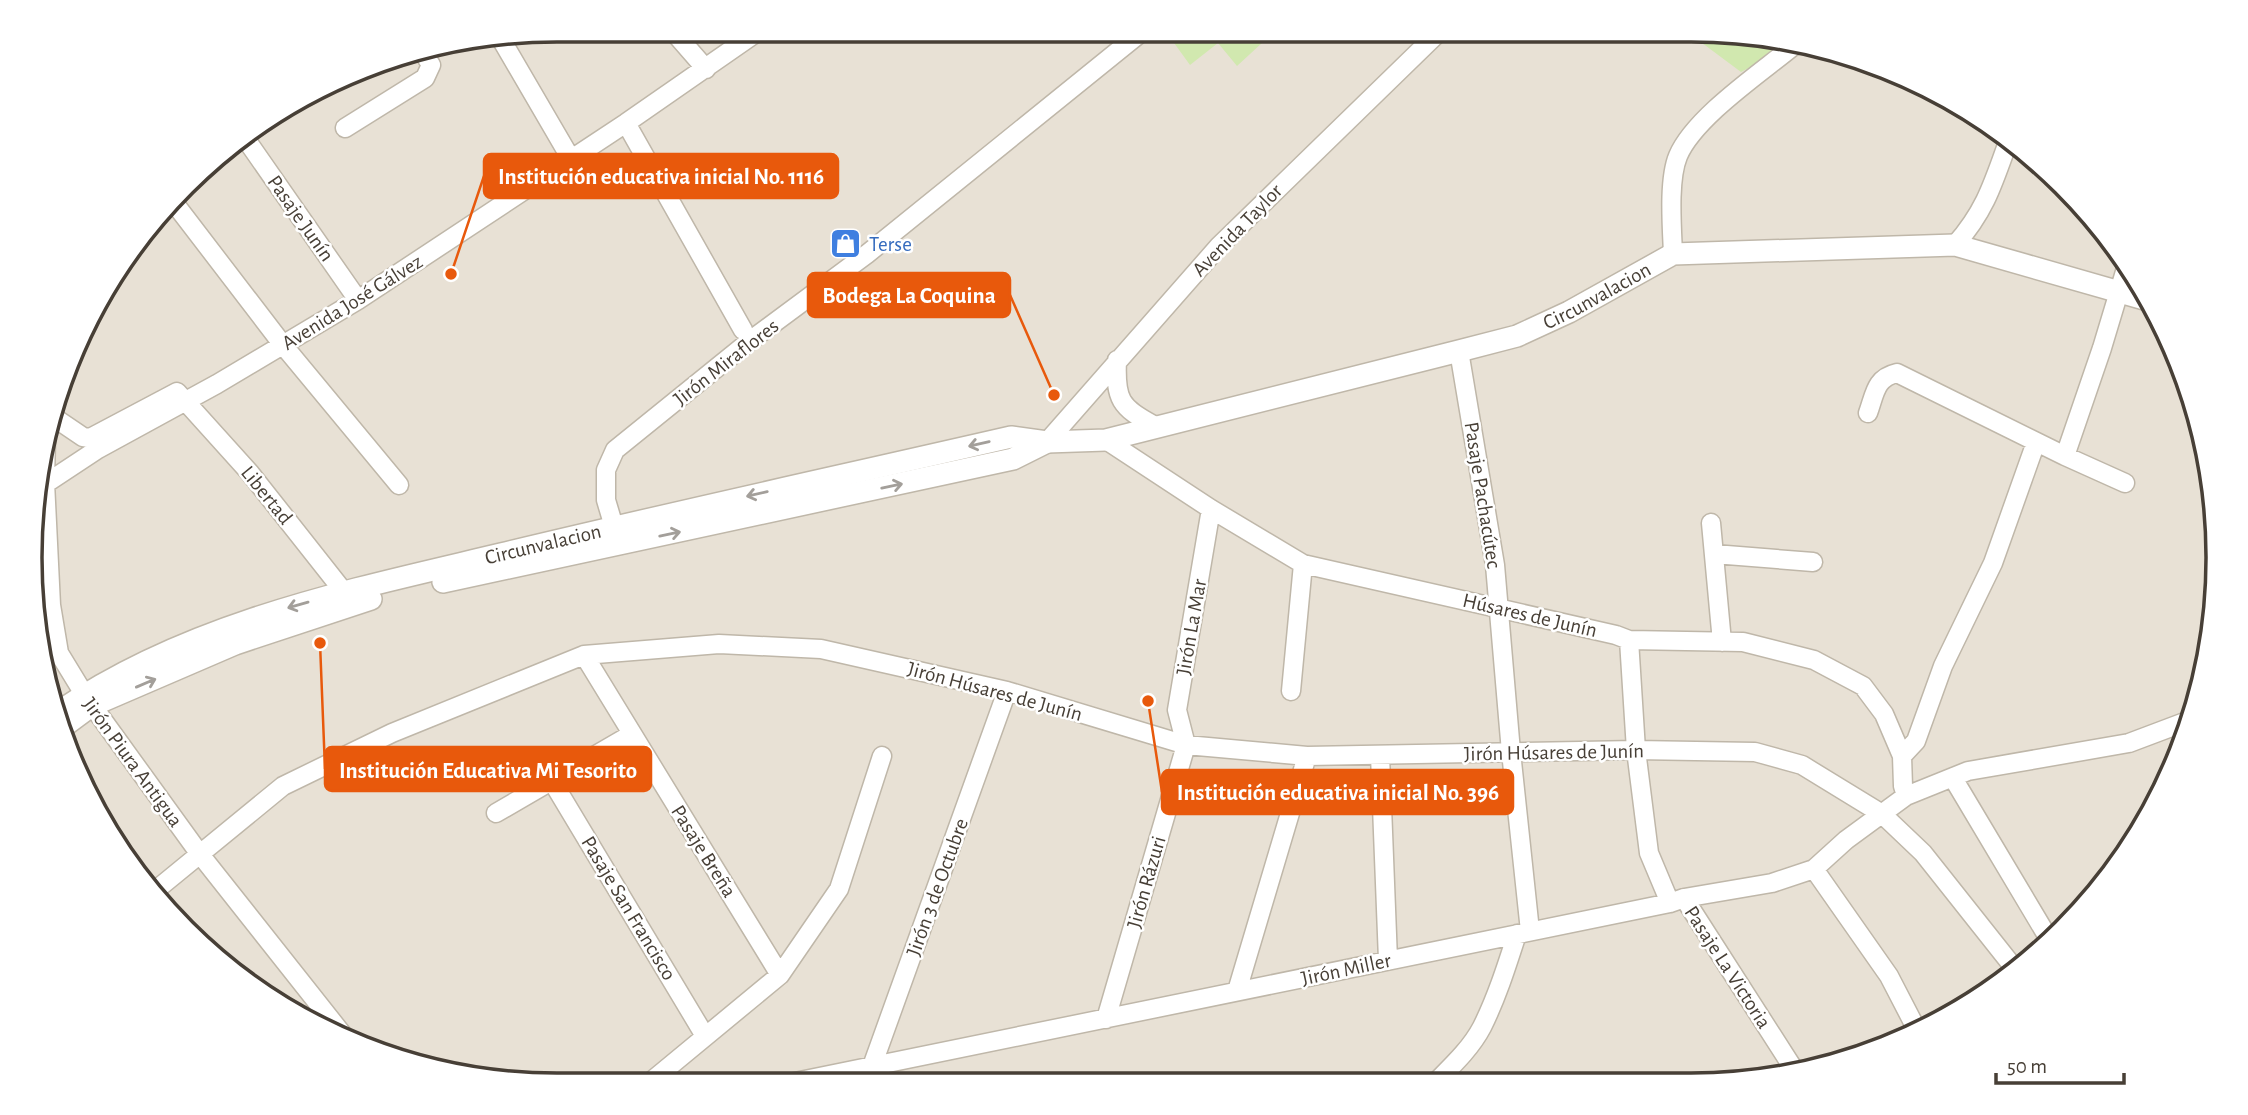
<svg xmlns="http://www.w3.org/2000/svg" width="2248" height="1115" viewBox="0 0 2248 1115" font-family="'Alegreya Sans',sans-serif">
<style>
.residential{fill:#e8e1d5}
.green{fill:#d1e8af}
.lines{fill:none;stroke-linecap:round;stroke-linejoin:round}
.minor-casing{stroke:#bfb7a9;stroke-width:21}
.tertiary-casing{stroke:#bfb7a9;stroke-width:24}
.minor{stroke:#fff;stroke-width:18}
.tertiary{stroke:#fff;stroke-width:21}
.oneway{stroke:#a39f9a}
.labels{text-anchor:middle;stroke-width:5;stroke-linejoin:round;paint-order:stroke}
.street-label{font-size:21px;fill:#473f36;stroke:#fff}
.shop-label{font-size:21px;fill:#366cbe;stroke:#fff;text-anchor:start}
.rim{fill:none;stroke:#473f36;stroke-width:3.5}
.leader{fill:none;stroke:#e8590c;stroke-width:2.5}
.callout-dot{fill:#e8590c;stroke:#fff;stroke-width:2.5}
.callout{fill:#e8590c;stroke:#e8590c;stroke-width:2.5}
.callout-label{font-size:23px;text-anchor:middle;font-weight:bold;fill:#fff}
</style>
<rect width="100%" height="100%" fill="#f4efe7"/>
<path class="residential" d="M558,30L1725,31L1827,48L1924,84L2011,139L2087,209L2147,293L2190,387L2214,488L2217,592L2200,694L2164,791L2088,905L1984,996L1892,1045L1759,1081L523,1084L421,1067L324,1031L185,931L84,791L34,626L40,454L70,355L118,265L236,139L387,58Z"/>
<path class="green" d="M1175,30H1273L1274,32L1237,66L1218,43L1190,65L1169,36Z
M1686,31H1725L1796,43L1741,72Z"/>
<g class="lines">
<defs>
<path id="minor" d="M672,30L706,69
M501,39L571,159
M626,123L743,330
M345,128L425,78L431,65L423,52
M243,135L358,300
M175,204L283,345L399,485
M1955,245C1985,211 1993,184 2008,142
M1673,254C1672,228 1668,180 1678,156C1694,118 1759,74 1792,47L1800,43
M1459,351L1495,565L1511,752L1530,931
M1117,360C1115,400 1120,407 1155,426
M1868,413C1875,394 1875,378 1897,373L2065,456L2125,483
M52,416L83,437L90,438L177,392L250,473L344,592
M46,435L45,482L51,605L59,653L84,694L199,853L347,1040
M1106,440L1211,509L1303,564L1616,635L1629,640L1743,642L1814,660L1863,686L1884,714L1902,756L1903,786L1906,796
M1047,442L1219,246L1440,31
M2065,456L2102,348L2127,265
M39,488L98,449L217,384L358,300L626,123L760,30
M1711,523L1722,642
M617,537L606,500V470L615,450L751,340L867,254L1144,30
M1714,554L1813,562
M1629,640L1636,750L1649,853L1670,903
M584,655L780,975
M1291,691L1303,564
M1380,755L1388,960
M1902,756L1916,741L1943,666L1993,563L2036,442
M1953,778L2049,939
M552,781L705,1036
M496,813L632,734
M1814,869L1889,976L1918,1032
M156,890L283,786L392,733L584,655L719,644L821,649L1007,691L1186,745L1307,756L1636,750L1755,752L1802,765L1882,814L1923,853L2015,969
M1684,898L1795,1071
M1237,991L1307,756
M1106,1019L1186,745L1177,710L1211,509
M1436,1082C1453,1065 1471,1048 1482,1027C1497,997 1507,965 1517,934
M790,1083L1670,903L1684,898L1772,883L1814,869L1846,840L1906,796L1968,771L2129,743L2190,720
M866,1083L1007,691
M648,1084L780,975L839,889L882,756"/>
<g id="tertiary">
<path d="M443,582L1013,459L1047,442"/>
<path id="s1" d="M60,711C190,622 350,590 501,554C671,513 841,476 1011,437L1047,442L1106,440L1459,351L1517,336L1569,312L1673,254L1955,245L2151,301"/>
<path d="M64,726L91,706L235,644L371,599"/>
</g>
</defs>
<use href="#minor" class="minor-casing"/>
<use href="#tertiary" class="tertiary-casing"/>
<use href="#minor" class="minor"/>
<use href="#tertiary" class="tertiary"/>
</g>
<defs><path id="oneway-shaft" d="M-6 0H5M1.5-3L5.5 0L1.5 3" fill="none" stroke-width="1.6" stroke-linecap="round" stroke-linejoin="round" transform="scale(1.75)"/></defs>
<g class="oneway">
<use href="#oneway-shaft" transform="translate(979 444) rotate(167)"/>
<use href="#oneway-shaft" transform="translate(892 486) rotate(-12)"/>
<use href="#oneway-shaft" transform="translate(757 494) rotate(167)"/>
<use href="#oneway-shaft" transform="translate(670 534) rotate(-12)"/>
<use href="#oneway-shaft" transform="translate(298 605) rotate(164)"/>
<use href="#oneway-shaft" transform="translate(146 683) rotate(-23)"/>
</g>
<defs>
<symbol id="shop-square" viewBox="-11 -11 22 22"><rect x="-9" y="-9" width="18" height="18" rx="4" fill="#3f7fe0" stroke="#fff"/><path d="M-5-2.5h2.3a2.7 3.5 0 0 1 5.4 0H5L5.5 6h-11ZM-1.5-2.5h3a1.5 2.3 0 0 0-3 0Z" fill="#fff"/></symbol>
</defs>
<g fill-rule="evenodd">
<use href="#shop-square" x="828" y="226" width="35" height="35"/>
</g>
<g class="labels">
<g class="street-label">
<text transform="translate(301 218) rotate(55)" y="7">Pasaje Junín</text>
<text transform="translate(1237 230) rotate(-46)" y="7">Avenida Taylor</text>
<text dy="7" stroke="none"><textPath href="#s1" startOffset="1603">Circunvalacion</textPath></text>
<text transform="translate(352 302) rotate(-32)" y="7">Avenida José Gálvez</text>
<text transform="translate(726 362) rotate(-38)" y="7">Jirón Miraflores</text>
<text transform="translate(267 495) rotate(51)" y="7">Libertad</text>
<text transform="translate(1483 495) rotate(81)" y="7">Pasaje Pachacútec</text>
<text dy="7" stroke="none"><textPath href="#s1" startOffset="514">Circunvalacion</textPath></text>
<text transform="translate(1530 615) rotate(13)" y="7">Húsares de Junín</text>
<text transform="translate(1191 627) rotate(-80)" y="7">Jirón La Mar</text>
<text transform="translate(995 691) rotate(15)" y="7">Jirón Húsares de Junín</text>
<text transform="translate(1554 752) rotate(-1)" y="7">Jirón Húsares de Junín</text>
<text transform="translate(133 762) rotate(54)" y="7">Jirón Piura Antigua</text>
<text transform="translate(704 851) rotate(58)" y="7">Pasaje Breña</text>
<text transform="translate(1146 882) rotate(-74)" y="7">Jirón Rázuri</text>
<text transform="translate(937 887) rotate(-70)" y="7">Jirón 3 de Octubre</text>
<text transform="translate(629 908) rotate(59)" y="7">Pasaje San Francisco</text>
<text transform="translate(1728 967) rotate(57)" y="7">Pasaje La Victoria</text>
<text transform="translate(1346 969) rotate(-12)" y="7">Jirón Miller</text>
</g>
<g class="shop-label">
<text x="869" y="251">Terse</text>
</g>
</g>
<path d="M0 0H2248V1115H0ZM557 42H1691A515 515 0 0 1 2206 557V558A515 515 0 0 1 1691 1073H557A515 515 0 0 1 42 558V557A515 515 0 0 1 557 42Z" fill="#fff" fill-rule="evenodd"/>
<path class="rim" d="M557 42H1691A515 515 0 0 1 2206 557V558A515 515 0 0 1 1691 1073H557A515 515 0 0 1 42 558V557A515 515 0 0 1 557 42Z"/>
<path class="leader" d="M451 274L484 176M1054 395L1010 295M320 643L325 769M1148 701L1162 792"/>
<g class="callout-dot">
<circle cx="451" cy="274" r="7"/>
<circle cx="1054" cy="395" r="7"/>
<circle cx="320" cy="643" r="7"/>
<circle cx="1148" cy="701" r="7"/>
</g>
<g class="callout">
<rect x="484" y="154" width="354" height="44" rx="7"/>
<rect x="808" y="273" width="202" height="44" rx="7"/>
<rect x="325" y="747" width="326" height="44" rx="7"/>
<rect x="1162" y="770" width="351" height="44" rx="7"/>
</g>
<g class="callout-label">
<text x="661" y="184">Institución educativa inicial No. 1116</text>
<text x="909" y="303">Bodega La Coquina</text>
<text x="488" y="778">Institución Educativa Mi Tesorito</text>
<text x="1338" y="800">Institución educativa inicial No. 396</text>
</g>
<path d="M1996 1073v10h128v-10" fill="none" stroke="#473f36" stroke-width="3.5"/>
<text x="2007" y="1073" font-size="21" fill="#473f36" stroke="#ffffff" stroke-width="5" paint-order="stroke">50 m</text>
</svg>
